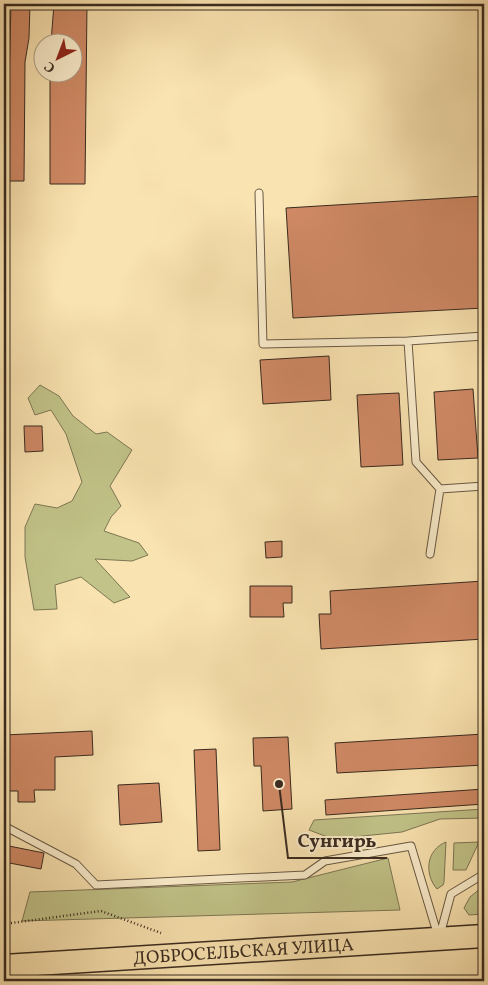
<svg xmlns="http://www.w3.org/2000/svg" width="488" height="985" viewBox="0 0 488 985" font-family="Vollkorn,serif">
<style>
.green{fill:#c1c388;stroke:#7d7654}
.building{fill:#cf8965;stroke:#392a1f}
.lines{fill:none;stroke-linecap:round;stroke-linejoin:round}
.service-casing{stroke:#695843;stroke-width:9}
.primary-casing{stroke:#392a1f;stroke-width:25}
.path{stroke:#392a1f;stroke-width:2.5;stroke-dasharray:1 2.5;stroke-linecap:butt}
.service{stroke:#fbedcc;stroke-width:7}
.primary{stroke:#f9e3b0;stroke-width:22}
.labels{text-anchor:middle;stroke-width:4;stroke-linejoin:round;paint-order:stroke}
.street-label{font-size:18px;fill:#392a1f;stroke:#fbedcc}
.leader{fill:none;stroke:#392a1f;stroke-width:2}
.callout-dot{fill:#392a1f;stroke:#fbedcc;stroke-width:2}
.callout-label{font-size:19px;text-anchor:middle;font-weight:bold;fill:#392a1f;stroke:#fbedcc;stroke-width:4;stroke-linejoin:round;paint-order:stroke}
</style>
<rect width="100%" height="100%" fill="#f9e3b0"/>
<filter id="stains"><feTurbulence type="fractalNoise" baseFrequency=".004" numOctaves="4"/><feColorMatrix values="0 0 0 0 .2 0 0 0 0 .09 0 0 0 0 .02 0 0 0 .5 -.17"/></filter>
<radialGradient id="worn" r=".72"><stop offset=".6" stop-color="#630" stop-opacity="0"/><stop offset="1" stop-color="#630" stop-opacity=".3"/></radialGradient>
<path class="green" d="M40,385L59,396L73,416L96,434L107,432L132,450L110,486L121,506L111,517L104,531L139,543L148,555L132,561L95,559L130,597L114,603L81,577L55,585L57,609L34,610L25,557V527L35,504L57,508L72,501L82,482L66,434L51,410L35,415L28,398Z
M484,809V818L440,819L402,832L333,839L309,830L314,820Z
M446,842L444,882L443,885L437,889C424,874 426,850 446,842Z
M479,842L466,870H453L454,843Z
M388,858L400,910L22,921L30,892L292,882Z
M481,888H484V914L469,915L464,908L470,897Z"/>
<path class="building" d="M11,4H30L29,38L25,62L24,181H4V118H8Z
M54,4H87L85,184H50V72H72V42H51Z
M484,196V308L293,318L286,208Z
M329,356L331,400L263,404L260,360Z
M473,389L478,458L438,460L434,392Z
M399,393L403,465L361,467L357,395Z
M24,426H42L43,451L25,452Z
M282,541V557L266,558L265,542Z
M484,581V639L321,649L319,614H331L330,591Z
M250,586H292V603H283L284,617H250Z
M92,731L93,755L55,757V790H34L35,802H18V791H4V735Z
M484,734V765L337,773L335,743Z
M288,737L292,809L263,811L261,766H254L253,738Z
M216,749L220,850L198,851L194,750Z
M159,783L162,822L120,825L118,785Z
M484,789V804L326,815L325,800Z
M4,845L44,853L41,869L4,862Z"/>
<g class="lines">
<defs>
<path id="service" d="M259,193L263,344L408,341L416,462L440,489
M408,341L484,336
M430,554L440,489L484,486
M4,826L76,864L96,885L305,875L325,861L411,846L438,936
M440,935L451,894L484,874"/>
<g id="primary">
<path id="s1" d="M4,966L484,936"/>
</g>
</defs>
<use href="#service" class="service-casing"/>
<use href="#primary" class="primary-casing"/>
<path class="path" d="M4,924L101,911L161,933"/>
<use href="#service" class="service"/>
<use href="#primary" class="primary"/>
</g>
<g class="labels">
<g class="street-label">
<text dy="6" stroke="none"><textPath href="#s1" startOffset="240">ДОБРОСЕЛЬСКАЯ УЛИЦА</textPath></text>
</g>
</g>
<path class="leader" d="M279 784L288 858H387"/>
<circle class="callout-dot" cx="279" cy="784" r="5"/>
<g class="callout-label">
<text x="337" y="847">Сунгирь</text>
</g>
<rect width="488" height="985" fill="none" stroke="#f9e3b0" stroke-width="20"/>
<rect x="5" y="5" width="478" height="975" fill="none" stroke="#392a1f" stroke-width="2.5"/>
<rect x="10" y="10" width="468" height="965" fill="none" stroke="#392a1f"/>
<g transform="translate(58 58) rotate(222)"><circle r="24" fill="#fbedcc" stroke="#ad9f87"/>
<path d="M0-4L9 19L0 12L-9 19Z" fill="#8f2418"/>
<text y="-8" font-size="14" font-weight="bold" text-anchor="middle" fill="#392a1f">С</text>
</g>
<rect width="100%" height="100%" filter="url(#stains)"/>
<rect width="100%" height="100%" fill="url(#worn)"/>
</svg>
